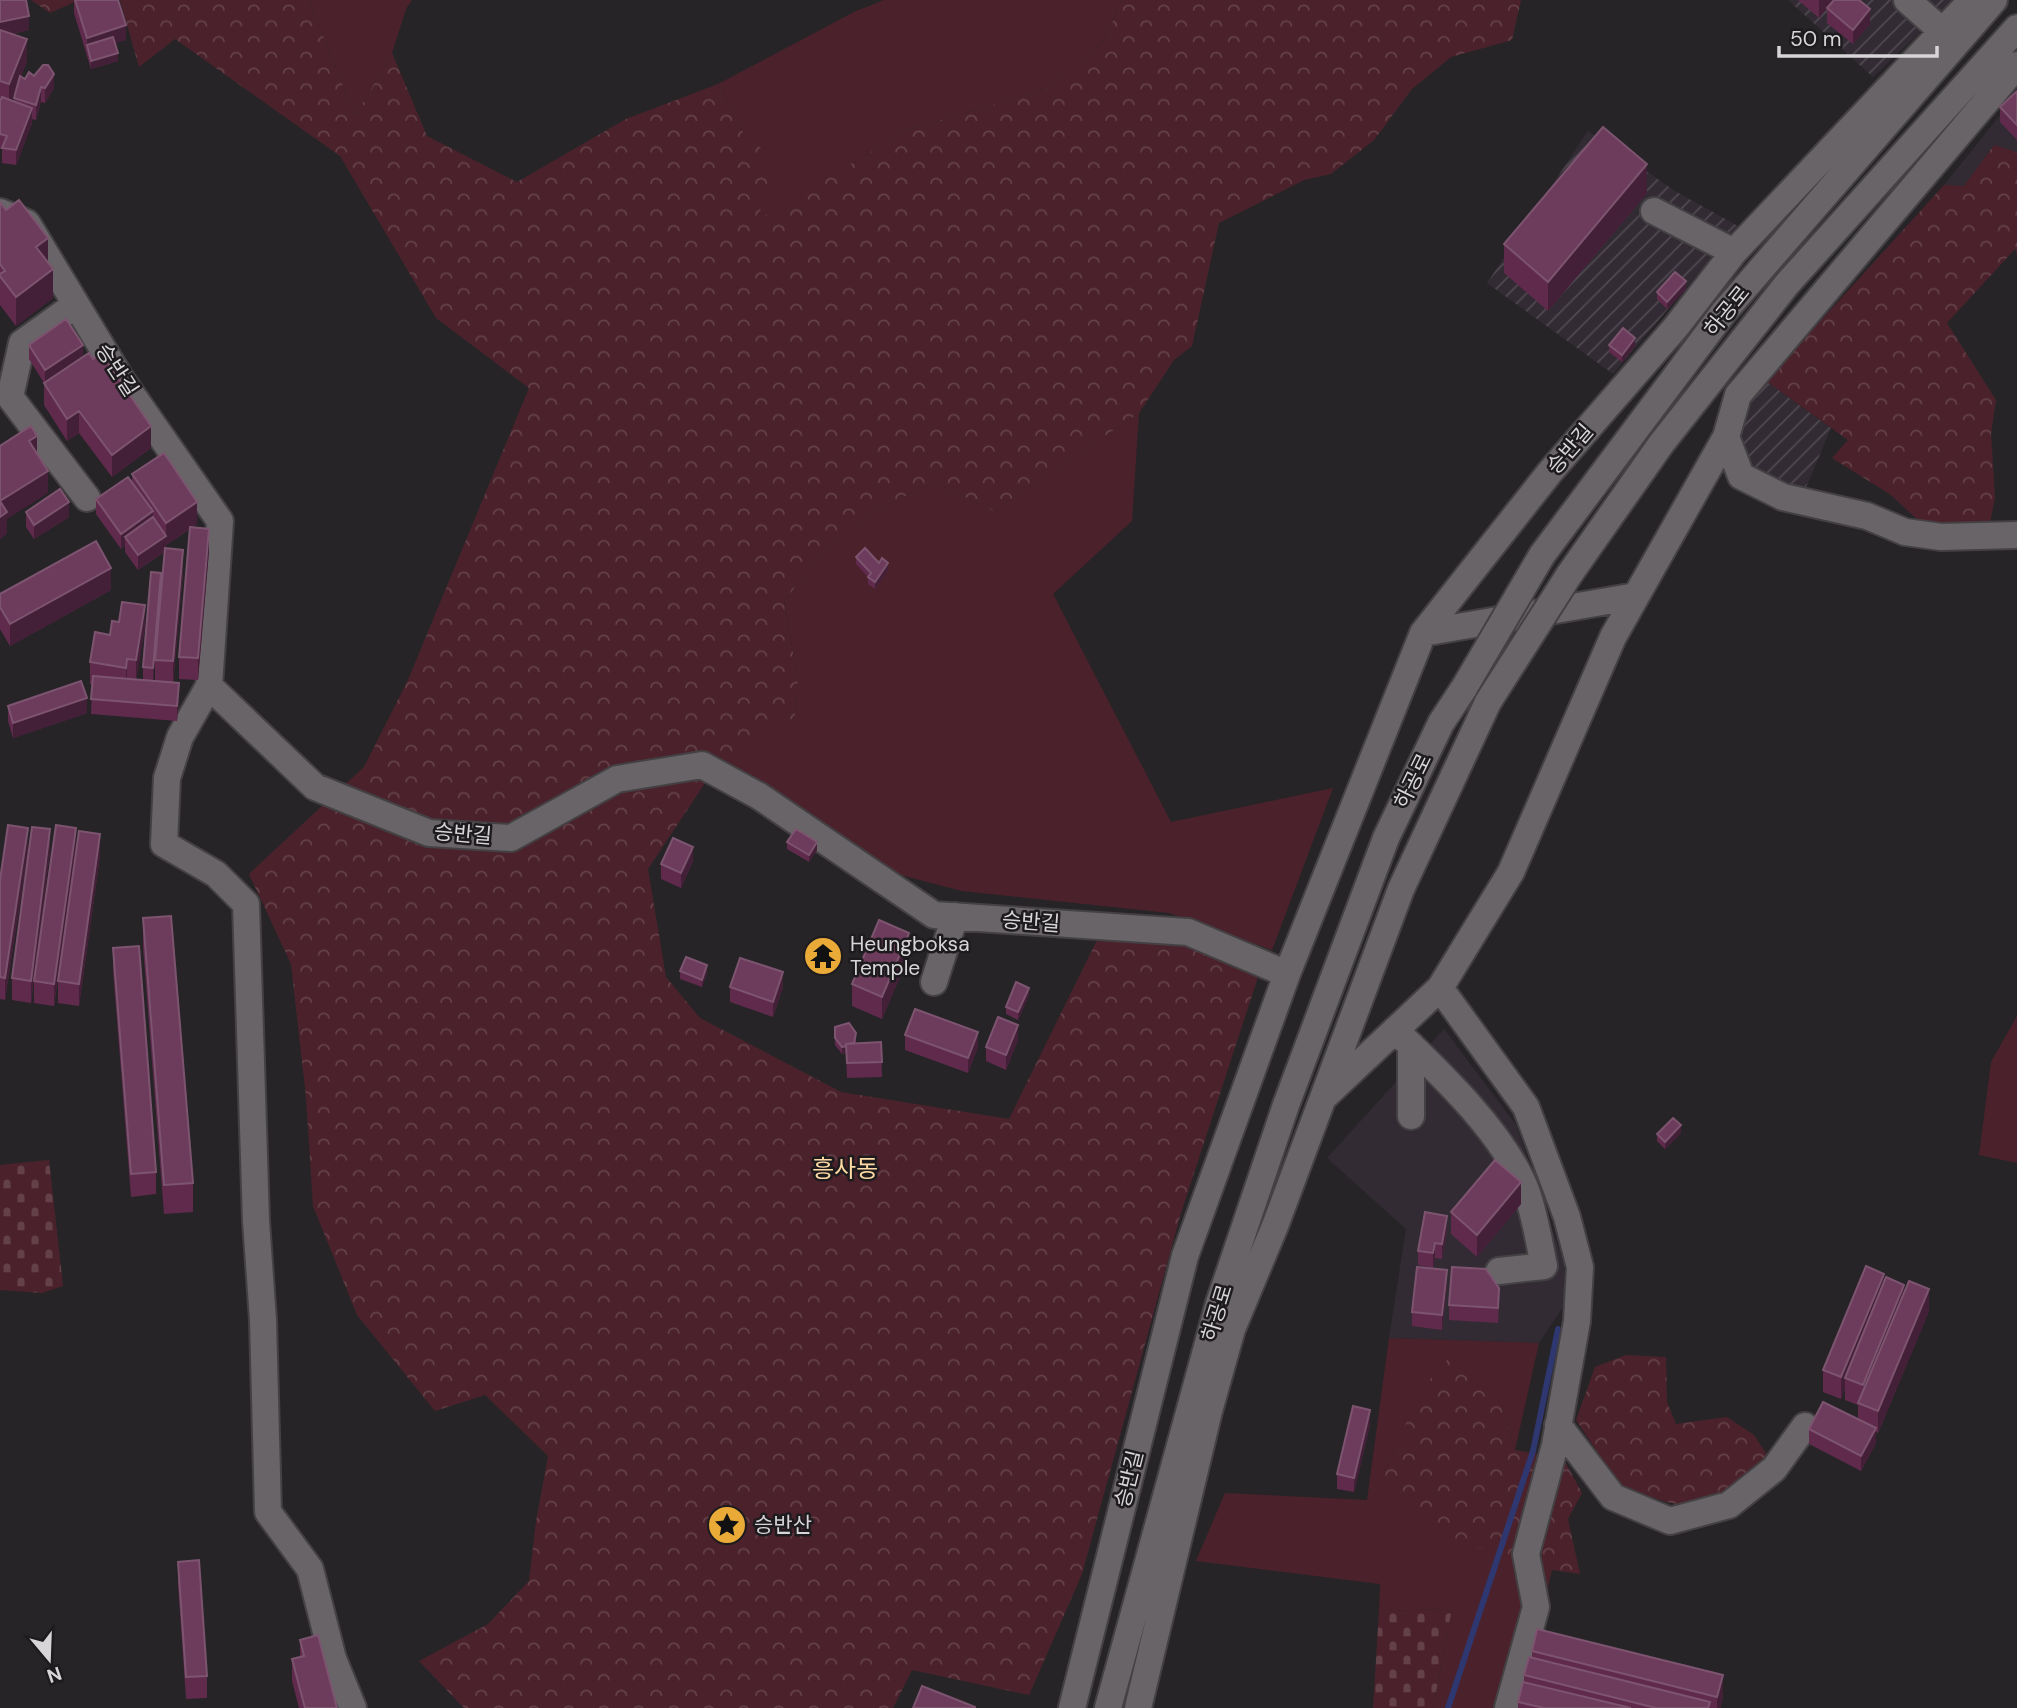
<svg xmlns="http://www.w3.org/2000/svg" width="2017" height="1708" viewBox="0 0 2017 1708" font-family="'DM Sans','Noto Sans KR',sans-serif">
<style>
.built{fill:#322b33}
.industrial{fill:url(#industrial-furrows)}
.green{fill:#4b222b}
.forest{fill:url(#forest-crowns)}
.cemetery{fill:url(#cemetery-stones)}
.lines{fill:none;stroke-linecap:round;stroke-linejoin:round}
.stream{stroke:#2e3770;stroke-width:6}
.minor-casing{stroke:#444144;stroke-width:30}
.minor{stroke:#686468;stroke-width:26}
.minor-bridge-casing{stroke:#444144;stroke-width:30;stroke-linecap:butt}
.minor-bridge{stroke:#686468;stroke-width:26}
.wall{fill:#602a4d;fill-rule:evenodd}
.shaded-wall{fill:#442038}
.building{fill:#6d3c5c;stroke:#7d546f;stroke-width:2}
.labels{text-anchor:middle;stroke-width:5;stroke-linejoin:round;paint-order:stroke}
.street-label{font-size:21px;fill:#d7d5d7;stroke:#1e1b1e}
.poi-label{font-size:21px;fill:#d7d5d7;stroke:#1e1b1e;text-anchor:start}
.quarter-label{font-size:24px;fill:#fddaa4;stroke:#1e1b1e}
</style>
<defs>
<pattern id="industrial-furrows" width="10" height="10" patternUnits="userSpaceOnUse" patternTransform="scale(1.75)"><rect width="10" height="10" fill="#322b33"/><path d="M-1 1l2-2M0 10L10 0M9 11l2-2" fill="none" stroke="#4f4950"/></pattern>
<pattern id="forest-crowns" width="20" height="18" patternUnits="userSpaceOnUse" patternTransform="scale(1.75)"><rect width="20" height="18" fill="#4b222b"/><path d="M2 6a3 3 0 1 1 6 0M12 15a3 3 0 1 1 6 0" fill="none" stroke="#644149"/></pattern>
<pattern id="cemetery-stones" width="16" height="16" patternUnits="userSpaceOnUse" patternTransform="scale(1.75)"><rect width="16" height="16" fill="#4b222b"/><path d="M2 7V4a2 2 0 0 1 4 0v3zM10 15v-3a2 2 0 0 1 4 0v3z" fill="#644149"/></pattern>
</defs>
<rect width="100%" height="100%" fill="#272428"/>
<path class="built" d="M2017,94V152L1994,145L1964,186L1944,185Z
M1444,1029L1516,1125L1564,1263L1565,1304L1539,1343L1389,1338L1406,1229L1327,1158Z"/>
<path class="industrial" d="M1788,0H1954L1873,77Z
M1588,131L1675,191L1738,226L1613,374L1487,283Z
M1766,381L1831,428L1805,490L1747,467L1735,437L1745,404Z"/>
<path class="green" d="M309,0H412L406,9L392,53L355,116Z
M884,0H1122L1104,41L1049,88L907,130L757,221L772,159L742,131L718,84L854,12Z
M1139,413L1132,521L1053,594L1171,822L1333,788L1272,950L1169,913L962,891L900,875L726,762L758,732L795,718L798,680L784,601L818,559L870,513L934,482L994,511Z
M2017,1016V1163L1979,1155L1991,1062Z
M1389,1338L1539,1343L1515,1450L1502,1407L1399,1443L1382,1476L1481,1548L1552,1570L1518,1708H1433L1452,1609L1379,1611L1380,1584L1196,1561L1225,1493L1367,1500Z"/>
<path class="forest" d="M31,0H79L50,13Z
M120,0H309L355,116L392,53L427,136L517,182L626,119L718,84L742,131L773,159L758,220L907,130L1049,88L1104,41L1122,0H1521L1512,40L1451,57L1412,89L1374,140L1331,174L1304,180L1219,223L1192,346L1174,360L1139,413L994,511L934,482L870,513L818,559L784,601L798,680L795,718L758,733L707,780L648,869L666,977L700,1018L841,1092L1009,1119L1100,934L1177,941L1258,977L1181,1213L1082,1574L1029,1695L912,1670L893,1708H464L419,1661L488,1624L529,1581L536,1521L548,1456L485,1395L435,1411L357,1315L313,1206L306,1097L291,964L249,874L364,767L408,680L529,388L436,318L340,156L175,39L139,67Z
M1994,145L2017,152V254L2015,249L1947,323L1996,400L1991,434L1995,497L1990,523H1921L1891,495L1832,458L1848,440L1766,381L1944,185L1964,186Z
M1456,1350L1502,1407L1515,1450L1563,1458L1582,1493L1568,1519L1580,1574L1552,1570L1436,1535L1405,1507L1382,1476L1399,1443L1416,1395Z
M1626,1355L1666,1357L1667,1402L1676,1424L1727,1417L1754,1435L1767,1455L1711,1510L1666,1502L1620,1486L1576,1420L1595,1367Z"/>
<path class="cemetery" d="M49,1160L63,1286L42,1293L0,1290V1165Z
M1452,1609L1433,1708H1373L1379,1611Z"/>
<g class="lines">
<path class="stream" d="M1448,1708L1533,1451L1558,1329"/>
<defs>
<path id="minor" d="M1907,0L1942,31
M1654,211L1734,252
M0,212L27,223L121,379L220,521L209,686L315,787L429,833L511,838L617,779L702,765L759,796L934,915L1188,932L1287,974
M75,305L22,343L10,397L87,498
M1726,437L1741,476L1783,497L1867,516L1905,532L1941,537L2017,535
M1542,555L1723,313L1994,0
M1569,575L1661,444L1787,284L2017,28
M1423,633L1636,596
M209,686L180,737L167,778L164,844L216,874L246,904L256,1221L263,1320L268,1512L310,1569L333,1659L353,1708
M934,982L955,916
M1440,988L1526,1107L1567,1217L1580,1267L1577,1321L1555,1445L1526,1554L1536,1607L1508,1708
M1395,1030C1439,1072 1506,1135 1527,1193C1535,1216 1539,1242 1544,1266L1499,1271
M1411,1045V1116
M1323,1098L1440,988L1511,872L1613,637L1726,437L1738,395L2017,65
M1558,1425L1613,1497L1670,1521L1729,1505L1774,1469L1805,1426
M1072,1708L1185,1256L1287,974L1423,633L1550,472L1676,327L1734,252L1972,0
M1108,1708L1219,1303L1286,1105L1386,838L1441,723L1464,688
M1138,1708L1209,1411L1232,1329L1275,1226L1401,889L1488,702"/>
</defs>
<use href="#minor" class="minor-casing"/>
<use href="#minor" class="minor"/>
<defs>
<path id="minor-bridge" d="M1464,688L1542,555
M1488,702L1569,575"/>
</defs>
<use href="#minor-bridge" class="minor-bridge-casing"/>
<use href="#minor-bridge" class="minor-bridge"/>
</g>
<path class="wall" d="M0,0L29,30L12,34L27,61L21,76L25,79L54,88L45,103L41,102L36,120L32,119V123L16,165L2,163V149H0ZM18,83L14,98V101L11,100Z
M74,0L126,40L115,43L118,61L91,69L74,13Z
M1798,0H1834L1819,18Z
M1827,8L1870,24L1853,44L1827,23Z
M2017,91V140L2000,122V107Z
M1647,193L1548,311L1504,273V244Z
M0,202L48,262L53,298L16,326L0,305Z
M1686,289L1667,309L1657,299V292Z
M29,345L83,357L151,448L112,477L79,433L67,441L44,405V383L29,359Z
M1609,345L1635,346L1622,362L1609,352Z
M132,474L197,524L193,527L209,551L198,680L179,679V657L190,529L166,545V548L183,572L173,683L179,698L177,721L91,714L92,684H90V662L110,635L145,627L136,680H143V667L161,588L153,681H155V660L164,552L138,570L125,552V545L121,549L96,514V499L132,481Z
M26,512L69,517L34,539L26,527Z
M856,557L879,563L888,571L875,589L868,584V577L856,564Z
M111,590L10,646L0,629V594Z
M8,706L87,713L13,738L8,721Z
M787,842L817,850L809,862L787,849Z
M28,850L5,1000L0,999V880Z
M76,850L54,1006L34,1003V981Z
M50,851L31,1003L12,1000V978Z
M100,856L79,1006L58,1003V981Z
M693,861L681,888L661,879V864Z
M143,918L193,1183V1212L164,1214L143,947Z
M113,948L156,1172V1194L131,1197L113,970Z
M909,955L882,1019L852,1006V984Z
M680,971L707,973L702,987L680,979Z
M730,987H783L773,1017L730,1002Z
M1029,995L1018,1020L1006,1014V1007Z
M835,1027L856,1040V1043L881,1042L882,1077L847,1078L846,1053L842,1054L835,1045Z
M905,1035L978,1047L968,1073L905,1050Z
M1018,1040L1006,1070L986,1061V1047Z
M1681,1133L1665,1149L1657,1141V1134Z
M1521,1204L1477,1257L1451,1234V1212Z
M1447,1231L1442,1259L1435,1258L1433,1268L1418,1265V1251Z
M1884,1283L1904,1293L1929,1311L1878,1433L1876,1432V1443L1861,1471L1809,1444V1429L1858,1419V1405L1845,1400V1388L1841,1399L1823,1392V1370Z
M1447,1285L1442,1330L1412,1326V1312Z
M1499,1303L1498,1323L1449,1320V1305Z
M1370,1425L1354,1492L1337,1489V1474Z
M178,1562L207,1676V1698L186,1699L178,1584Z
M300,1640L337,1708H299L292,1681V1659L300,1657Z
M1532,1651L1723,1697L1720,1708H1518V1702L1524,1682V1675L1532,1658Z"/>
<path class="shaded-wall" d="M1819,0H1834L1819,18Z
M1870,9V24L1853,44V30Z
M29,16V30L0,36V22Z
M126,25V40L89,52L87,45V52V38Z
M27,39V61L9,106V84Z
M118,53V61L91,69V61Z
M54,74V88L45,103V88Z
M41,87V102L36,120V105Z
M32,108V123L16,165V150Z
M1647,164V193L1548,311V282Z
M48,238V267L36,247Z
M53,269V298L16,326V297Z
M1686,281V289L1667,309V302Z
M1635,338V346L1622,362V355Z
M83,345V359L45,385V370Z
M79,411V433L67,441V419Z
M151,426V448L112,477V455Z
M37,436V458L29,441Z
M48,471V493L7,519V534L0,539V501Z
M69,502V517L34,539V525Z
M197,502V524L166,545V523Z
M153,511V526L125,537V545L121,549V534Z
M209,529V551L198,680V658Z
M166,536V550L138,570V555Z
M183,550V572L173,683V661Z
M888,563V571L875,589V582Z
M111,568V590L10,646V624Z
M161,573V588L153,682V668Z
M145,605V627L136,682V660Z
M127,659V681L126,690V668Z
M179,683V698L177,721V706Z
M87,698V713L13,738V723Z
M28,828V850L5,1000V978Z
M76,828V850L54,1006V984Z
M50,829V851L31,1003V981Z
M100,834V856L79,1006V984Z
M817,842V850L809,862V855Z
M693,847V861L681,888V873Z
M909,933V955L882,1019V997Z
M707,965V973L702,987V980Z
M783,972V987L773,1017V1002Z
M1029,988V995L1018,1020V1012Z
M1018,1025V1040L1006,1070V1055Z
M978,1032V1047L968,1073V1058Z
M846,1046V1053L842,1054V1047Z
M1681,1125V1133L1665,1149V1142Z
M1521,1182V1204L1477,1257V1235Z
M1447,1216V1231L1442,1259V1244Z
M1435,1243V1258L1433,1268V1253Z
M1447,1270V1285L1442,1330V1315Z
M1884,1274V1296L1845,1378V1388L1841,1399V1377Z
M1904,1285V1307L1863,1407V1385Z
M1929,1289V1311L1878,1433V1411Z
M1370,1410V1425L1354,1492V1478Z
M1876,1428V1443L1861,1471V1456Z
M1723,1675V1697L1720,1708H1717V1697Z"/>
<path class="building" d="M0,0H26L29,16L0,22Z
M75,0H118L126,25L87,38Z
M1834,0H1859L1870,9L1853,30L1827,8Z
M0,30L27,39L9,84L0,81Z
M113,37L118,53L91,61L87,45Z
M43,65H48L54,74L45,88L41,87L36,105L14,98L20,76L25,79L29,72L34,76Z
M2017,91V125L2000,107Z
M2,97L32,108L16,150L2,148L7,136L0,134V101Z
M1603,127L1647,164L1548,282L1504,244Z
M19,200L48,238L36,247L53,269L16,297L0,276V274L5,271L0,264V202L6,210Z
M1675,272L1686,281L1667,302L1657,292Z
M66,319L83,345L45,370L29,345Z
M1623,328L1635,338L1622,355L1609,345Z
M89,353L93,359L101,353L151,426L112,455L79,411L67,419L44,383Z
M31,426L37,436L29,441L48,471L0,501L7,512L0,517V446Z
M164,453L197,502L166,523L132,474Z
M128,477L153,511L121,534L96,499Z
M60,489L69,502L34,525L26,512Z
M153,517L166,536L138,555L125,537Z
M190,527L209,529L198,658L179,657Z
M96,541L111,568L10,624L0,607V594Z
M165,548L183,550L173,661L155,660Z
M865,548L879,563L882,558L888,563L875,582L868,577L871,573L856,557Z
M151,572L161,573L153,668L143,667Z
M122,602L145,605L136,660L127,659L126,668L90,662L95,632L110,635L112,621L119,622Z
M93,676L179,683L177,706L91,699Z
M81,681L87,698L13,723L8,706Z
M8,825L28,828L5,978L0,977V880Z
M56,825L76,828L54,984L34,981Z
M32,827L50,829L31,981L12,978Z
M796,829L817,842L809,855L787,842Z
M79,831L100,834L79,984L58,981Z
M673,838L693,847L681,873L661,864Z
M171,916L193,1183L164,1185L143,918Z
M879,920L909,933L882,997L852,984Z
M139,946L156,1172L131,1174L113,948Z
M686,957L707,965L702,980L680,971Z
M740,958L783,972L773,1002L730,987Z
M1016,982L1029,988L1018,1012L1006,1007Z
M915,1009L978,1032L968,1058L905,1035Z
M998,1017L1018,1025L1006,1055L986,1047Z
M849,1023L856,1033L854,1043L846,1044V1046L842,1047L835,1038V1027Z
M881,1042L882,1062L847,1063L846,1044Z
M1673,1118L1681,1125L1665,1142L1657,1134Z
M1495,1160L1521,1182L1477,1235L1451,1212Z
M1425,1212L1447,1216L1442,1244L1435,1243L1433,1253L1418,1251Z
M1866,1266L1884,1274L1841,1377L1823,1370Z
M1417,1267L1447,1270L1442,1315L1412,1312Z
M1452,1267L1486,1269L1499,1288L1498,1308L1449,1305Z
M1886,1277L1904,1285L1863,1385L1845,1378Z
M1909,1281L1929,1289L1878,1411L1858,1403Z
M1823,1402L1876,1428L1861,1456L1809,1429Z
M1353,1406L1370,1410L1354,1478L1337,1474Z
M199,1560L207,1676L186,1677L178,1562Z
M1537,1629L1723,1675L1717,1697L1532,1651Z
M318,1635L337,1708H305L292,1659L304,1656L300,1640Z
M1529,1657L1710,1702L1708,1708H1656L1524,1675Z
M1523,1682L1631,1708H1544L1518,1702Z
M922,1686L975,1707V1708H913Z"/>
<defs>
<symbol id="temple-disc" viewBox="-11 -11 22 22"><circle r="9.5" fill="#eaaa38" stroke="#1e1b1e"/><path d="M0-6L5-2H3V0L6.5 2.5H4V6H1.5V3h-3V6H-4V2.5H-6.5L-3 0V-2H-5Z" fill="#111"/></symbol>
<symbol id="sight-disc" viewBox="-11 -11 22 22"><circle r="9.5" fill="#eaaa38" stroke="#1e1b1e"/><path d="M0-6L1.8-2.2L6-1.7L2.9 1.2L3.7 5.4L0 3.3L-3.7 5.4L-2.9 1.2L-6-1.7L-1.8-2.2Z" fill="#111"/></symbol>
</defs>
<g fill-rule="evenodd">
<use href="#temple-disc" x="801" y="934" width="44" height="44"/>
<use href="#sight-disc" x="705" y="1503" width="44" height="44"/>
</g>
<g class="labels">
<g class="street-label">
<text transform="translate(1727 311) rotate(-51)" y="7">하공로</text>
<text transform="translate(117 370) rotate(57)" y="7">승반길</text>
<text transform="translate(1570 449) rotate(-49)" y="7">승반길</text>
<text transform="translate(1413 781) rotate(-64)" y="7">하공로</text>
<text transform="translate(463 834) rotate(5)" y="7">승반길</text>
<text transform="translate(1031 922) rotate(4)" y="7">승반길</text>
<text transform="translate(1217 1313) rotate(-73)" y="7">하공로</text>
<text transform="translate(1129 1479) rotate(-76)" y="7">승반길</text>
</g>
<g class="poi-label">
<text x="850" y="951">Heungboksa<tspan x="850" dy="24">Temple</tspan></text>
<text x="754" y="1532">승반산</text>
</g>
<g class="quarter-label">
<text x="845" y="1177">흥사동</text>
</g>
</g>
<g transform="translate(49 1659) rotate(161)" stroke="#1e1b1e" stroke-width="5" paint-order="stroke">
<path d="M0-5L12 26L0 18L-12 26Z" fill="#d7d5d7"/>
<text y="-10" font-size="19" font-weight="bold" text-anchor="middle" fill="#d7d5d7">N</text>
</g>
<path d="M1779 46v10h158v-10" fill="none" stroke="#d7d5d7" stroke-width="3.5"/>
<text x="1790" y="46" font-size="21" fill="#d7d5d7" stroke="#1e1b1e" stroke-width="5" paint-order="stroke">50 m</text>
</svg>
